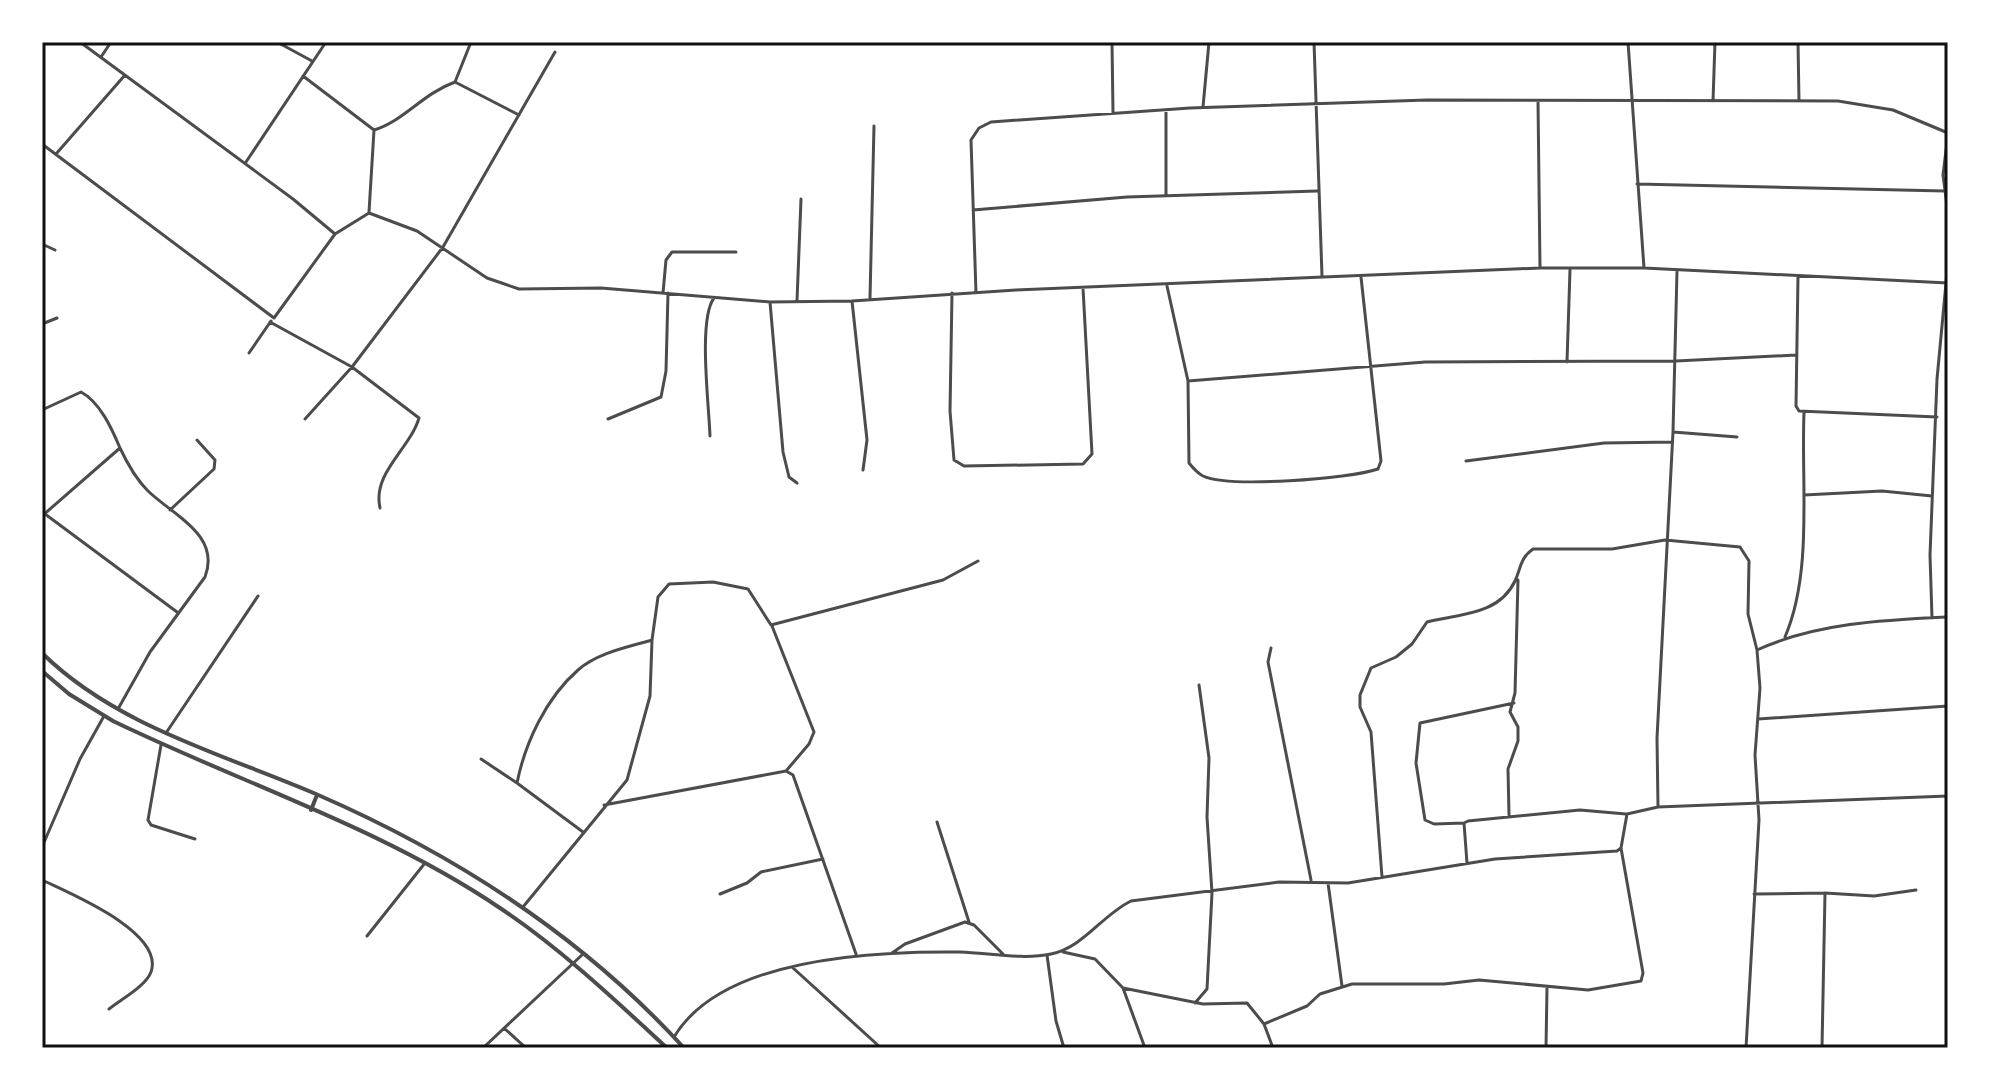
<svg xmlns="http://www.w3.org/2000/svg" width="1990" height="1090" viewBox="0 0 1990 1090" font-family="'Nunito Sans',sans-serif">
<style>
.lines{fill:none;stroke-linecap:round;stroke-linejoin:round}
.minor{stroke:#4c4c4c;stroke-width:3}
.tertiary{stroke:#4c4c4c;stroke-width:4}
.neatline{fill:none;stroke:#111;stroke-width:3}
</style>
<rect width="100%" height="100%" fill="#fff"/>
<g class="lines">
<path class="minor" d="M80,42L293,199L335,234
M277,42L312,61
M471,42L455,82L519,115
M1112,42L1113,113
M1314,42L1322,276
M1628,42L1644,268
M1798,42L1799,101
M101,57L111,42
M303,76L374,130L369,212
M1538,101L1540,268
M1713,101L1715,42
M1203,107L1209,42
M374,130C404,121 422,94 455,82
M1948,134L1943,175L1948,213
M42,144L274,318L335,234L369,213L417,231L487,278L519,289L601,288L770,302L852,301L1016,290L1540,268H1644L1948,283
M56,154L125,75
M246,162L326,42
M1637,184L1945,191
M1166,196V110
M973,210L1127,197L1317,191
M42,244L55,250
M1798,276L1796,406L1799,411L1937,417
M1167,286L1188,381L1189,463C1193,468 1197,473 1203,476C1229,488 1349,479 1378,469L1381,461L1361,277
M663,293L666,260L672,252H736
M952,293L950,411L954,460L964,466L1083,464L1092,454L1083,288
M976,293L971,140L979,128L991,122L1190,108L1427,100L1838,101L1893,110L1948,133
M870,298L874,126
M797,301L801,199
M852,301L867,440L863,470
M770,302L783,452L789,477L797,483
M270,322L352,367L419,418C410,449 372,473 380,508
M42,324L57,318
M249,353L271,321
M1567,362L1570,270
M1188,381L1425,362L1676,361L1796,355
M42,410L81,392C100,402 112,429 120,448L42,516
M305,419L352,367L443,247L555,52
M608,419L661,397L666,371L668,293
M1673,432L1737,437
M710,436C709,405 698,319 714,298
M1466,461L1604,443L1672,442
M1804,495L1882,491L1932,496
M170,510L214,469L215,460L197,440
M45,514L177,612
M1932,618L1930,555L1937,379L1948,262
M772,626L814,732L809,744L786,771
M1785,637C1813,572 1801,484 1804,413
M1271,648L1268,662L1311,880
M1757,650C1816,623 1884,620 1948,617
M118,709L150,652L205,577C221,535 174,516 148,491C136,479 127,463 120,448
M1758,719L1948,706
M166,733L258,596
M161,745L148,820L151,825L195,839
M481,759L517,783
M604,805L786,771L793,775L856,954
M1658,807L1657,738L1673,432L1677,271
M1509,815L1508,769L1518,741V727L1510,712L1515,693L1518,580
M937,822L969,922
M1464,823L1434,824L1425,820L1416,763L1420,723L1514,703
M583,832L517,783C525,743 546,698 578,670C597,653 628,647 652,640L658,597L669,584L713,582L748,589L771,625L943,580L978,561
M42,847L80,759L104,716
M1467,863L1464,823L1468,821L1580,810L1626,814
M1382,877L1371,732L1360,707V695L1371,668L1396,657L1412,644L1427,622C1460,614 1499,615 1515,581C1521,568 1520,558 1533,549H1612L1665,540L1740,547L1749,561L1748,614L1757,650L1760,688L1755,755L1759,820L1746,1048
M42,880C69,893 165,932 151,972C146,986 120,1000 109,1009
M1328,883L1342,986
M1825,893L1874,896L1916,890
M720,894L747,883L761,872L823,859
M1754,894L1825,893L1822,1048
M42,906L44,881
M523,907L627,780L650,696L652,640
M367,936L425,863
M1063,952L1095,959L1123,988L1203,1004L1247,1003L1264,1024L1307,1006L1320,994L1352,984H1444L1479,980L1588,990L1641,981L1643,973L1621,848
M892,953L905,944L965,922L974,925L1003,954
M1047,955L1056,1021L1064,1048
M792,967L881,1048
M1123,988L1145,1048
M1195,1003L1207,989L1212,893L1207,817L1209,758L1199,685
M1264,1024L1273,1048
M504,1028L526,1048
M674,1037C722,957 876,951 960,952C989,953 1023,960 1051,954C1084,947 1102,915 1131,901L1279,882L1348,883L1495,859L1617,851L1621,848L1627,814L1658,807L1948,796
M483,1048L583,954
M1546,1048L1547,988"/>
<path class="tertiary" d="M42,653C116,726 223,754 316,794C454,854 582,936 684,1048
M42,671L69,694L113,721C241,783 382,828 500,908C560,948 614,999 667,1048
M311,810L317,795"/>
</g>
<rect width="1990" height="1090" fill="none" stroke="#ffffff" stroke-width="88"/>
<rect x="44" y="44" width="1902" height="1002" class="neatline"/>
</svg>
